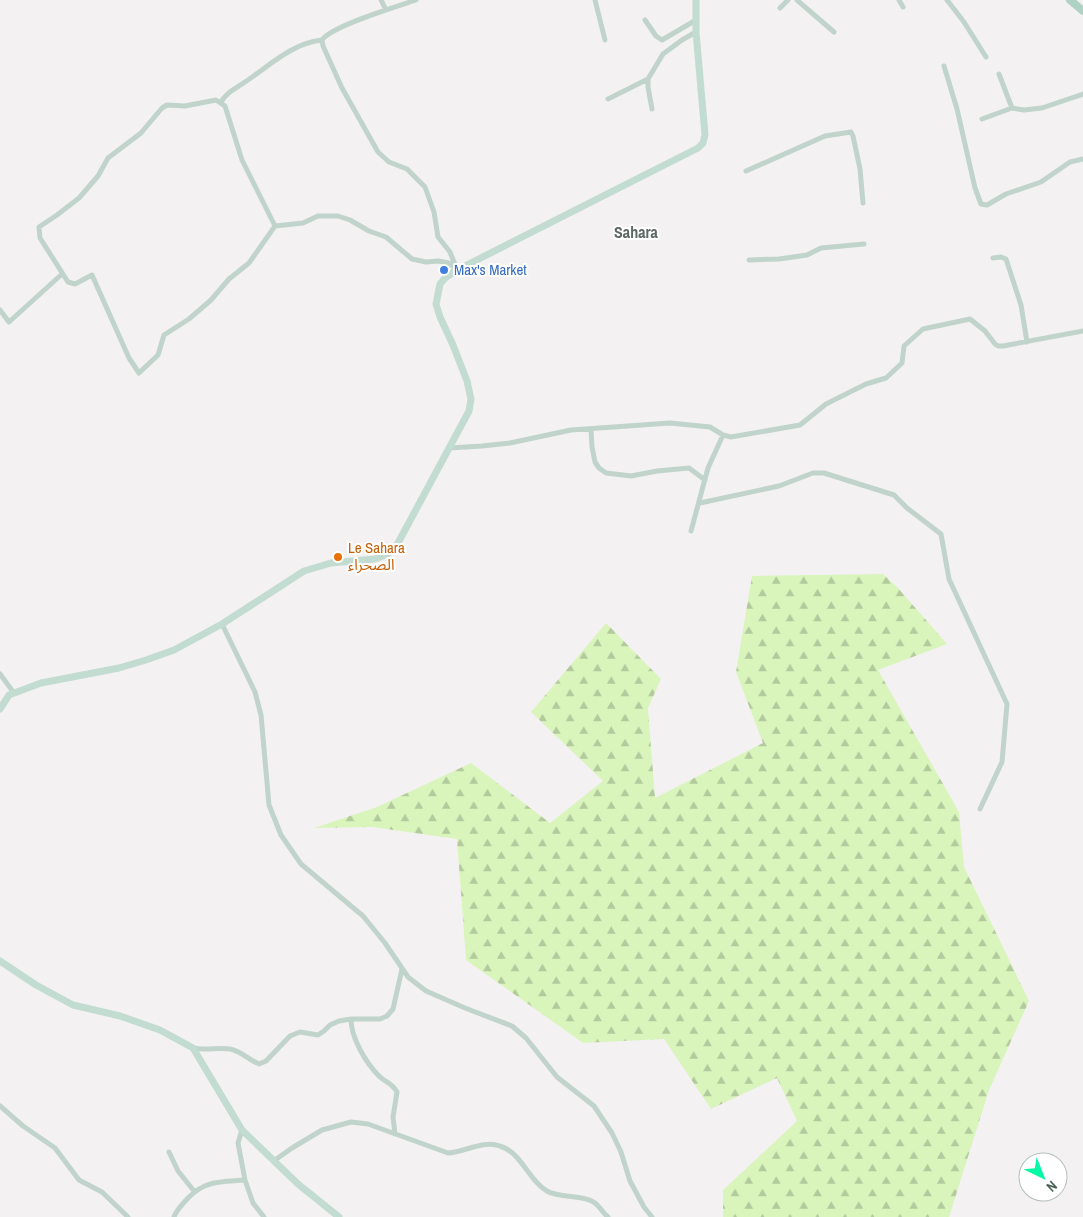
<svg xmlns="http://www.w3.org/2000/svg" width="1083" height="1217" viewBox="0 0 1083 1217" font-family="'Archivo Narrow','Noto Sans Arabic',sans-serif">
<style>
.forest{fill:url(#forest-firs)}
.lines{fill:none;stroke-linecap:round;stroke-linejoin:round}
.minor{stroke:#c0d4cc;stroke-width:5}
.secondary{stroke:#c2dcd2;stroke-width:7}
.primary{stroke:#aed2c3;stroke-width:8}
.shop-dot{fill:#3f7fe0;stroke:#fff;stroke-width:2}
.food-dot{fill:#e8710a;stroke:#fff;stroke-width:2}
.labels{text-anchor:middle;stroke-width:4;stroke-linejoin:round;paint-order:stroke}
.shop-label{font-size:15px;fill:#366cbe;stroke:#fff;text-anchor:start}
.food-label{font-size:15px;fill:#c56008;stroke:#fff;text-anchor:start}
.neighbourhood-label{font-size:16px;font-weight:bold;fill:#5d6763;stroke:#fff}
</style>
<defs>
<pattern id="forest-firs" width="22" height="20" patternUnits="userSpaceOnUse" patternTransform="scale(1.25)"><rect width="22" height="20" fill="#d9f5bc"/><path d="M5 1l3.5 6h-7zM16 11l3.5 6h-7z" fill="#b2ca9c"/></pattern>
</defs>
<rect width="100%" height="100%" fill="#f4f1f3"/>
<path class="forest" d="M883,574L897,587L947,644L878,670L959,812L964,867L1029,1001L989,1090L949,1217H723V1190L797,1121L777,1078L711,1109L664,1039L583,1043L466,960L457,839L372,827L314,828L377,807L471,763L550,823L603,781L531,712L606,623L661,679L648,708L655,798L763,743L736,672L752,576Z"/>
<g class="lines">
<path class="minor" d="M381,0L386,10
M595,0L605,40
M797,0L834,32
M899,0L903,7
M947,0L964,22L986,57
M780,8L788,0
M645,20L656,36L662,40L696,20
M322,40L323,46L342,88L378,152L389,162L407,169L425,187L434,212L438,237L450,252L456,267
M944,66L957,109L975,188L981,204L987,205L1006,194L1041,182L1070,162L1083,159
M999,74L1012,108
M608,99L648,79
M221,102C227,92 235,89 245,82C269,66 292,43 322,40C331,26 398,6 416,0
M652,109L648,87V79L663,54L682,40L696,32
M982,119L1012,108L1024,110L1042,108L1083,94
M746,171L825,136L851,132L853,136L860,169L863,203
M275,226L242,160L225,106L216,100L185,106L167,105L162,108L141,133L108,158L98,176L79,198L57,215L39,227L40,238L68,282L75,284L92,275L129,358L139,373L158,355L164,335L189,319L211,300L229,279L249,263L275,226L303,223L318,216H338L350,220L369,231L386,237L412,259L426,262L438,261L449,263L457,270
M993,258L1001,257L1006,259L1021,305L1027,342
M749,260L779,259L807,255L821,248L864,244
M0,310L9,322L62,274
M591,429L592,447L595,462L599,468L606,473L631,476L657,471L689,468L705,480
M449,448L482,446L510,443L571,430L670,423L710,427L723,435L731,437L800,425L826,404L866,384L886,378L902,363L904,346L923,329L970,319L985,331L995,344L998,346H1003L1083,331
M700,503L779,486L813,473H824L894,495L907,508L941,534L949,579L1007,704L1002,762L980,809
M691,531L708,468L723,435
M222,624L255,692L261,715L269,805L281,835L301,864L363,916L385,943L408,977L426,991L465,1008L512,1026L526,1038L557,1077L594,1106L612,1133L621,1152L630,1181L644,1207L652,1217
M0,674L14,693
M351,1019C351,1038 366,1063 379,1076C386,1083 391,1082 397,1092L393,1117L395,1134
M193,1048C205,1051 218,1047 230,1049C241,1051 249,1060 259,1064L266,1061L290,1036L300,1032L318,1035L324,1031L330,1025L339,1021L351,1019H380L387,1016L393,1009L402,969
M0,1106L23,1126L55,1148L79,1180L102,1192L128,1217
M169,1152L178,1171L194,1191
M275,1160L292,1148L322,1130L351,1122L368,1124L448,1153C465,1152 483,1140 500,1146C522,1153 528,1180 547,1191C561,1199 583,1194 595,1203C600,1207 603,1213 608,1217
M245,1180L253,1203L264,1217
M174,1217C177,1209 182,1205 188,1198C205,1180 221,1182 245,1180L238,1143L242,1130"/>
<path class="secondary" d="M0,709L9,695L41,683L119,668L146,660L174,650L222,624L304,571L331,563L375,559L388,554L398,543L469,411L471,399L467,381L453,345L440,317L436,304L440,284L445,278L457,270L698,148L703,143L705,135L696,32V0
M0,961L36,985L73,1005L120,1016L160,1030L193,1048L242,1130L298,1184L339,1217"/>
<path class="primary" d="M1070,0L1083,11"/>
</g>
<circle class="shop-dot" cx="444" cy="270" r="5"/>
<circle class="food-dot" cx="338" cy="557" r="5"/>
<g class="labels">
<g class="shop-label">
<text x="454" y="275">Max's Market</text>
</g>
<g class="food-label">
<text x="348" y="553">Le Sahara<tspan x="348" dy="17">الصحراء</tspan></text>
</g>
<g class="neighbourhood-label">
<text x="636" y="238">Sahara</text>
</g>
</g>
<g transform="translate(1043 1177) rotate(137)"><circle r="24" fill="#ffffff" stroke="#b5c0bb"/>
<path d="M0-4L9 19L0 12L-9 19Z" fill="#05f9a5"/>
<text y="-8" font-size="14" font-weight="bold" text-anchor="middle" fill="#476155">N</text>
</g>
</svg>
